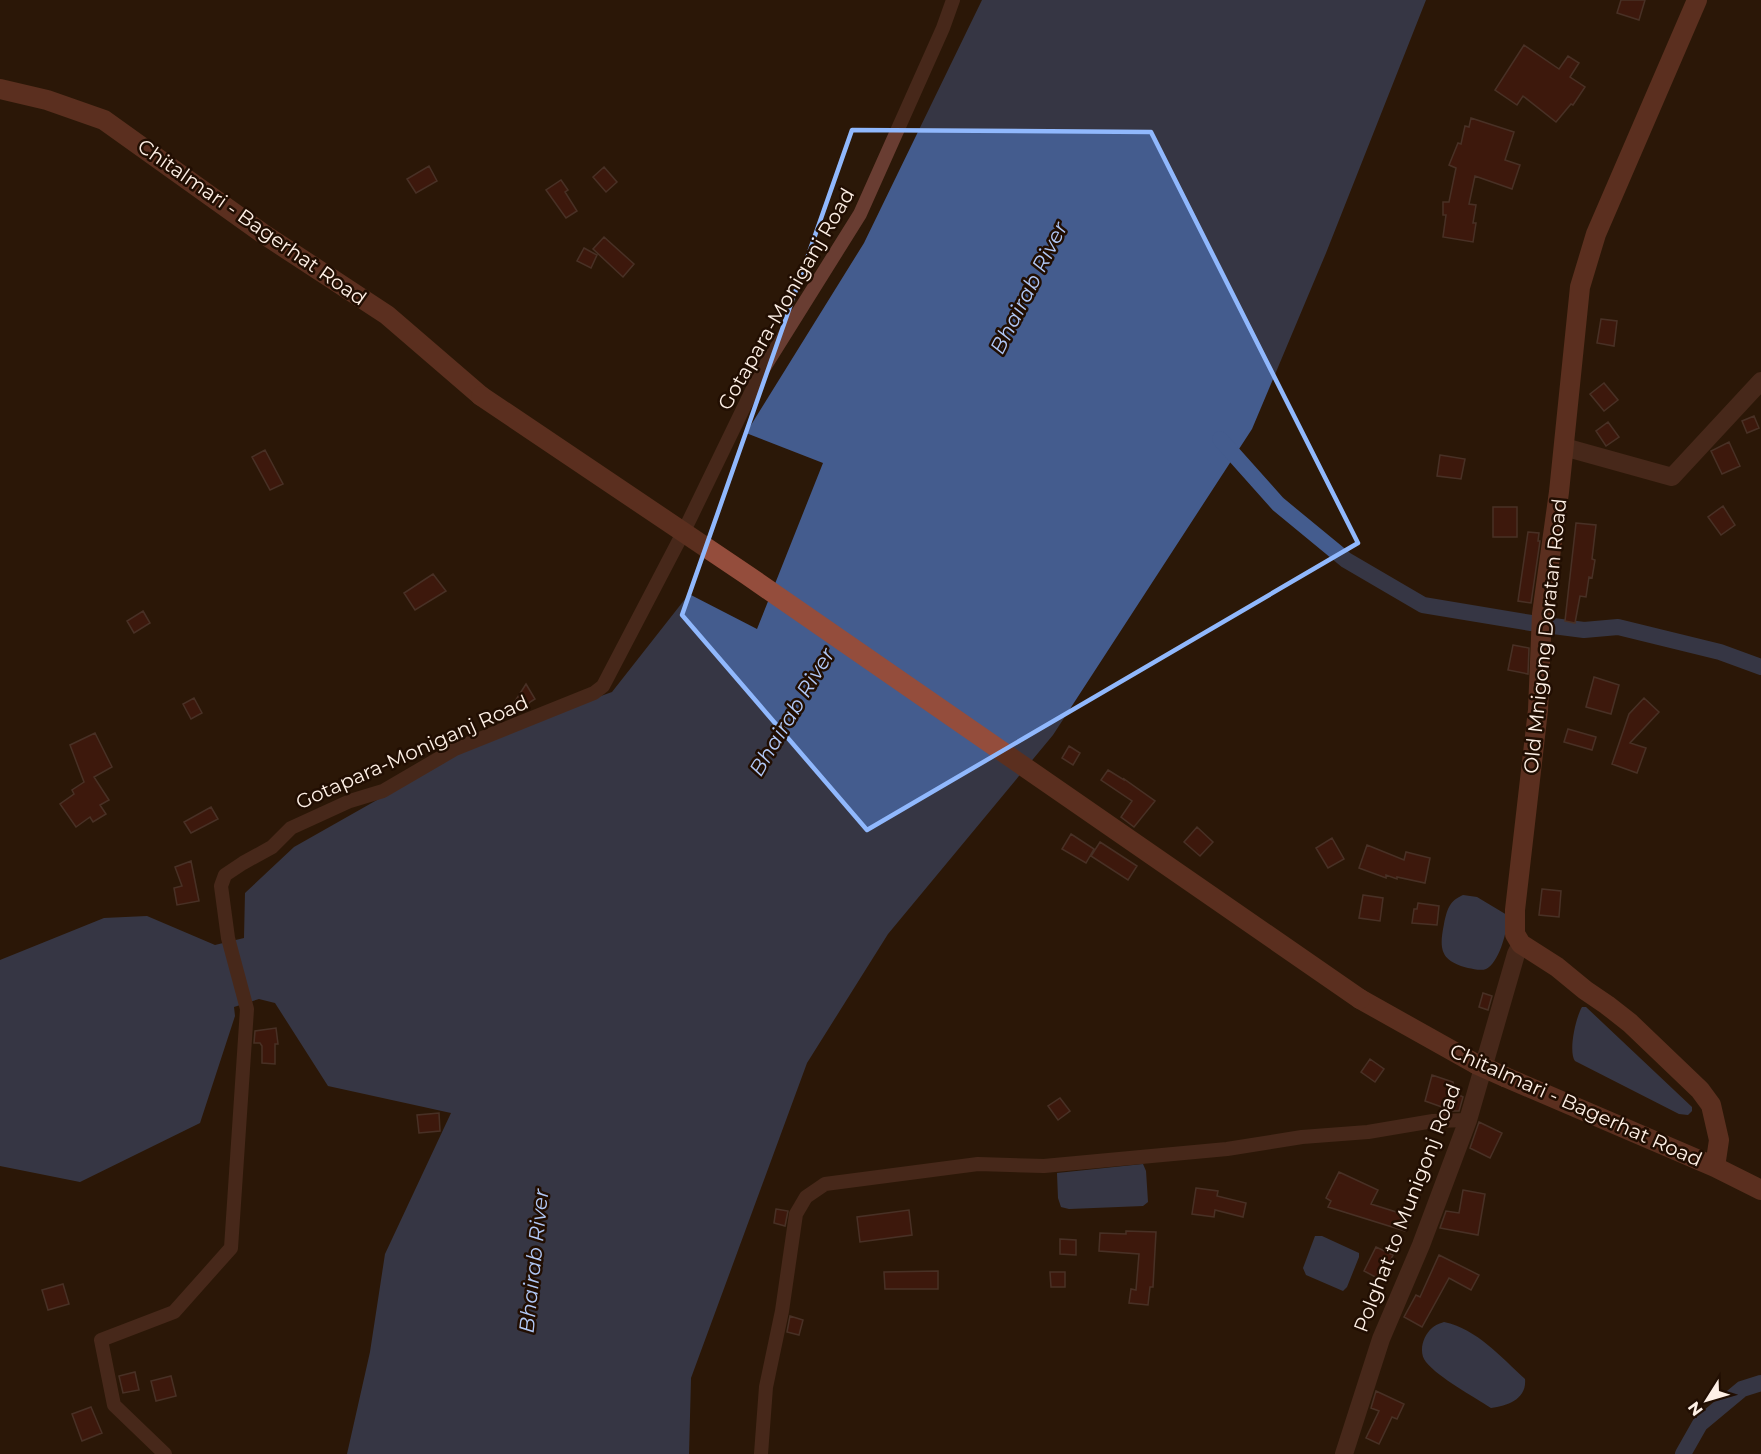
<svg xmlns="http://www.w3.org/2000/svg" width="1761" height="1454" viewBox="0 0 1761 1454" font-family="Montserrat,sans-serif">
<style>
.water{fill:#445c8e}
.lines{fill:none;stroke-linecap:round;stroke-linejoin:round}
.canal{stroke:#445c8e;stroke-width:16}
.building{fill:#521a13;stroke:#6c4f4a;stroke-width:1.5}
.minor{stroke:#693d32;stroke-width:14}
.tertiary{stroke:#693d32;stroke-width:18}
.secondary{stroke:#944d3c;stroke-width:20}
.secondary-bridge{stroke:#944d3c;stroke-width:20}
.marked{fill:none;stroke:#90b8fd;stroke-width:4.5;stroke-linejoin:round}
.labels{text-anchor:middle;stroke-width:5;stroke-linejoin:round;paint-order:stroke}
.street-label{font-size:20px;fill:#fef0e6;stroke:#210e02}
.water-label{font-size:21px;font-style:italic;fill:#b1c8f6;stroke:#210e02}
</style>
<rect width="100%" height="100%" fill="#2b1808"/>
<path class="water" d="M982,0H1426L1326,253L1252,429L1053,735L888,934L807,1063L691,1378L689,1454H347L370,1352L385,1254L451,1113L328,1086L275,1003L259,999L234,1007L235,1016L200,1123L80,1182L0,1166V960L104,918L147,916L215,945L244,938L245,893L294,847L490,736L612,692L689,594L757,629L823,463L746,433L864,243Z
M1463,895L1477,897L1507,915C1509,927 1499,964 1486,969C1481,971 1474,969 1468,968C1440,961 1439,949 1444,924C1447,910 1449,901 1463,895Z
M1582,1007H1586L1692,1107V1111L1688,1115L1679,1114L1575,1061C1568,1051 1576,1017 1582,1007Z
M1143,1164L1146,1171L1148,1202L1143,1206L1069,1209L1061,1207L1058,1198L1057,1173Z
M1315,1236H1322L1359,1253V1257L1347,1287L1343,1291L1306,1275L1303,1268Z
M1444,1322C1477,1329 1501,1357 1525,1379C1527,1399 1508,1406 1491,1408C1473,1396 1439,1378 1426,1362C1418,1352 1423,1336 1432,1328C1435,1325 1441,1323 1444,1322Z"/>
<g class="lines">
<path class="canal" d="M1220,439L1278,504L1346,560L1423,605L1531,623
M1553,626L1584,630L1618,627L1720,652L1761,667
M1683,1454L1700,1424L1742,1389L1761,1383"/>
</g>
<path class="building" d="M1621,0H1645L1639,20L1617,13Z
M1524,45L1559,69L1568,56L1579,63L1570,77L1585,87L1573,105L1571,104L1556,122L1523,96L1517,105L1495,90Z
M1471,118L1514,132L1505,160L1520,165L1512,189L1475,176L1469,204L1476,205L1473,223H1476L1473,242L1443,237L1446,215H1443V202H1449L1456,168L1449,165L1458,143L1461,144L1465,126L1469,127Z
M429,166L437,181L416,193L407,179Z
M604,167L617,182L606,192L593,177Z
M561,180L568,190L565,192L577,211L566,218L546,190Z
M604,237L634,264L623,277L593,249Z
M584,248L597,255L591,268L577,261Z
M1601,319L1617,321L1614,346L1597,343Z
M1604,383L1618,400L1604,411L1590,394Z
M1754,416L1759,428L1747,433L1742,421Z
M1608,422L1619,437L1606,446L1596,431Z
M1729,442L1740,466L1722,474L1711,451Z
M265,450L283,484L270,490L252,457Z
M1440,455L1465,459L1461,479L1437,476Z
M1723,506L1735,525L1721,535L1708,517Z
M1493,507H1517V537H1493Z
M1576,523L1596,525L1592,559L1595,560L1592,578L1589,577L1586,597L1580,596L1575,623L1565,621Z
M1528,532L1539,533L1538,541H1540L1531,603L1518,601Z
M433,574L446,591L415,610L404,593Z
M143,611L150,623L134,633L127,621Z
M1513,645L1529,648L1528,674L1508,670Z
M1594,677L1619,685L1611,714L1586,707Z
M526,684L535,699L530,702L522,712L512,706Z
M194,698L202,713L191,719L183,704Z
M1644,698L1659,712L1630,743L1646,748L1637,773L1612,764L1629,714Z
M1568,729L1596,737L1592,750L1564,742Z
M95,733L112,767L94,777L109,800L100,805L106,814L93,822L90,817L76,827L60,804L74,794L72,790L84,782L70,745Z
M1069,746L1080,753L1073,765L1062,758Z
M1108,770L1124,780V779L1155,801L1134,827L1121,817L1132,801L1101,780Z
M211,807L218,819L191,833L184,822Z
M1197,827L1213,842L1200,856L1184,842Z
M1071,834L1094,849L1086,863L1062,849Z
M1332,838L1344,859L1328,868L1316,848Z
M1100,842L1137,866L1128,880L1091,856Z
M1367,845L1404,860L1406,852L1430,858L1425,883L1397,877V879L1386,875V878L1359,868Z
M191,861L199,901L177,905L174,888L182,886L175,867Z
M1542,889L1561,891L1559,917L1539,915Z
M1363,895L1383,898L1380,921L1359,918Z
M1418,903L1439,906L1437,925L1412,923L1414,909H1417Z
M1483,993L1492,996L1488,1010L1479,1007Z
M276,1028L278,1044H275V1064L262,1063V1046L260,1043H254L255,1031Z
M1370,1059L1384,1069L1375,1082L1361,1072Z
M1432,1075L1453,1082L1455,1093L1463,1097L1459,1111H1453L1425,1101Z
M1060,1098L1070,1111L1058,1120L1048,1106Z
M439,1113L440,1131L419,1133L417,1115Z
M1479,1122L1502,1133L1490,1158L1470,1148Z
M1339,1172L1378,1190L1371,1204L1409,1216L1405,1231L1328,1207L1331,1201L1326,1198Z
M1196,1188L1218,1191L1217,1196L1246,1203L1243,1217L1215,1210L1214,1217L1192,1214Z
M1463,1190L1485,1194L1478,1235L1440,1228L1446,1211L1459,1213Z
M776,1209L788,1211L785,1226L774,1223Z
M909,1210L912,1235L860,1242L857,1217Z
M1126,1231L1156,1232L1153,1287H1150L1148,1305L1129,1303L1131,1289L1136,1290L1139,1254L1099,1251L1100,1233L1126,1234Z
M1060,1239L1076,1240V1255L1060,1254Z
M1376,1247L1393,1255L1381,1280L1364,1271Z
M1439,1255L1479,1275L1471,1290L1449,1278L1422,1327L1404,1317L1416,1295L1420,1297Z
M938,1271V1289H885L884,1272Z
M1050,1272H1065V1287H1051Z
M63,1284L69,1304L48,1310L42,1290Z
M790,1316L803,1320L799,1335L787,1332Z
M135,1372L139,1390L123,1393L119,1376Z
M171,1376L176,1396L156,1401L151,1381Z
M1376,1391L1404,1404L1397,1419L1392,1417L1379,1444L1366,1438L1379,1411L1371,1408Z
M91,1407L102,1433L82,1441L72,1414Z"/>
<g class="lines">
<path class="minor" d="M165,1454L114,1405L101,1340L174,1312L231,1248L247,1009L228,938L221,886L225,875L243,863L272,847L291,828L350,801L383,791L455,749L594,693L603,686L684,531L760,374L860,214L943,28L953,0
M761,1454L766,1387L782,1311L796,1214L806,1197L825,1184L978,1164L1044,1166L1227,1149L1302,1137L1368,1132L1433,1121L1468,1120"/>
<path class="tertiary" d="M1564,447L1672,477L1761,381
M1344,1454L1381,1339L1421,1245L1468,1120L1516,954L1521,944"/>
<path class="secondary" d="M1697,0L1596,234L1580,287L1559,492L1542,614L1538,710L1515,910V934L1521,944L1557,967L1585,990L1607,1005L1630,1023L1700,1090L1711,1105L1719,1140L1715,1167
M0,89L47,100L104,120L262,233L387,315L481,396
M1360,999L1476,1064
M1505,1077L1715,1167L1761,1190"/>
<path class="secondary-bridge" d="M481,396L747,575L1360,999
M1476,1064L1505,1077"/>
</g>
<path d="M0 0H1761V1454H0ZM852,130L1151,132L1358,543L867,830L682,615Z" fill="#2b1808" fill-opacity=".55" fill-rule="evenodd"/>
<path class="marked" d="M852,130L1151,132L1358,543L867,830L682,615Z"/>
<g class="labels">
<g class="street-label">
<text transform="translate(252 222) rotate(35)" y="7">Chitalmari - Bagerhat Road</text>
<text transform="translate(786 299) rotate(-60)" y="7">Gotapara-Moniganj Road</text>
<text transform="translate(1545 636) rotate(-84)" y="7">Old Mnigong Doratan Road</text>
<text transform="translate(412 752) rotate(-24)" y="7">Gotapara-Moniganj Road</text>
<text transform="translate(1576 1105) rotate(24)" y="7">Chitalmari - Bagerhat Road</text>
<text transform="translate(1407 1208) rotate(-69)" y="7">Polghat to Munigonj Road</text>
</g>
<g class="water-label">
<text transform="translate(1029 288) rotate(-63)" y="7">Bhairab River</text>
<text transform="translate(792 712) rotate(-59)" y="7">Bhairab River</text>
<text transform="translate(534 1261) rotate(-84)" y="7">Bhairab River</text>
</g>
</g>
<g transform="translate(1707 1400) rotate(233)" stroke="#210e02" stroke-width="4.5" paint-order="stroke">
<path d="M0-4.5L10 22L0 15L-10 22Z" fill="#fef0e6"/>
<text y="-9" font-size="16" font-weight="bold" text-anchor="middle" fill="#fef0e6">N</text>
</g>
</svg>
